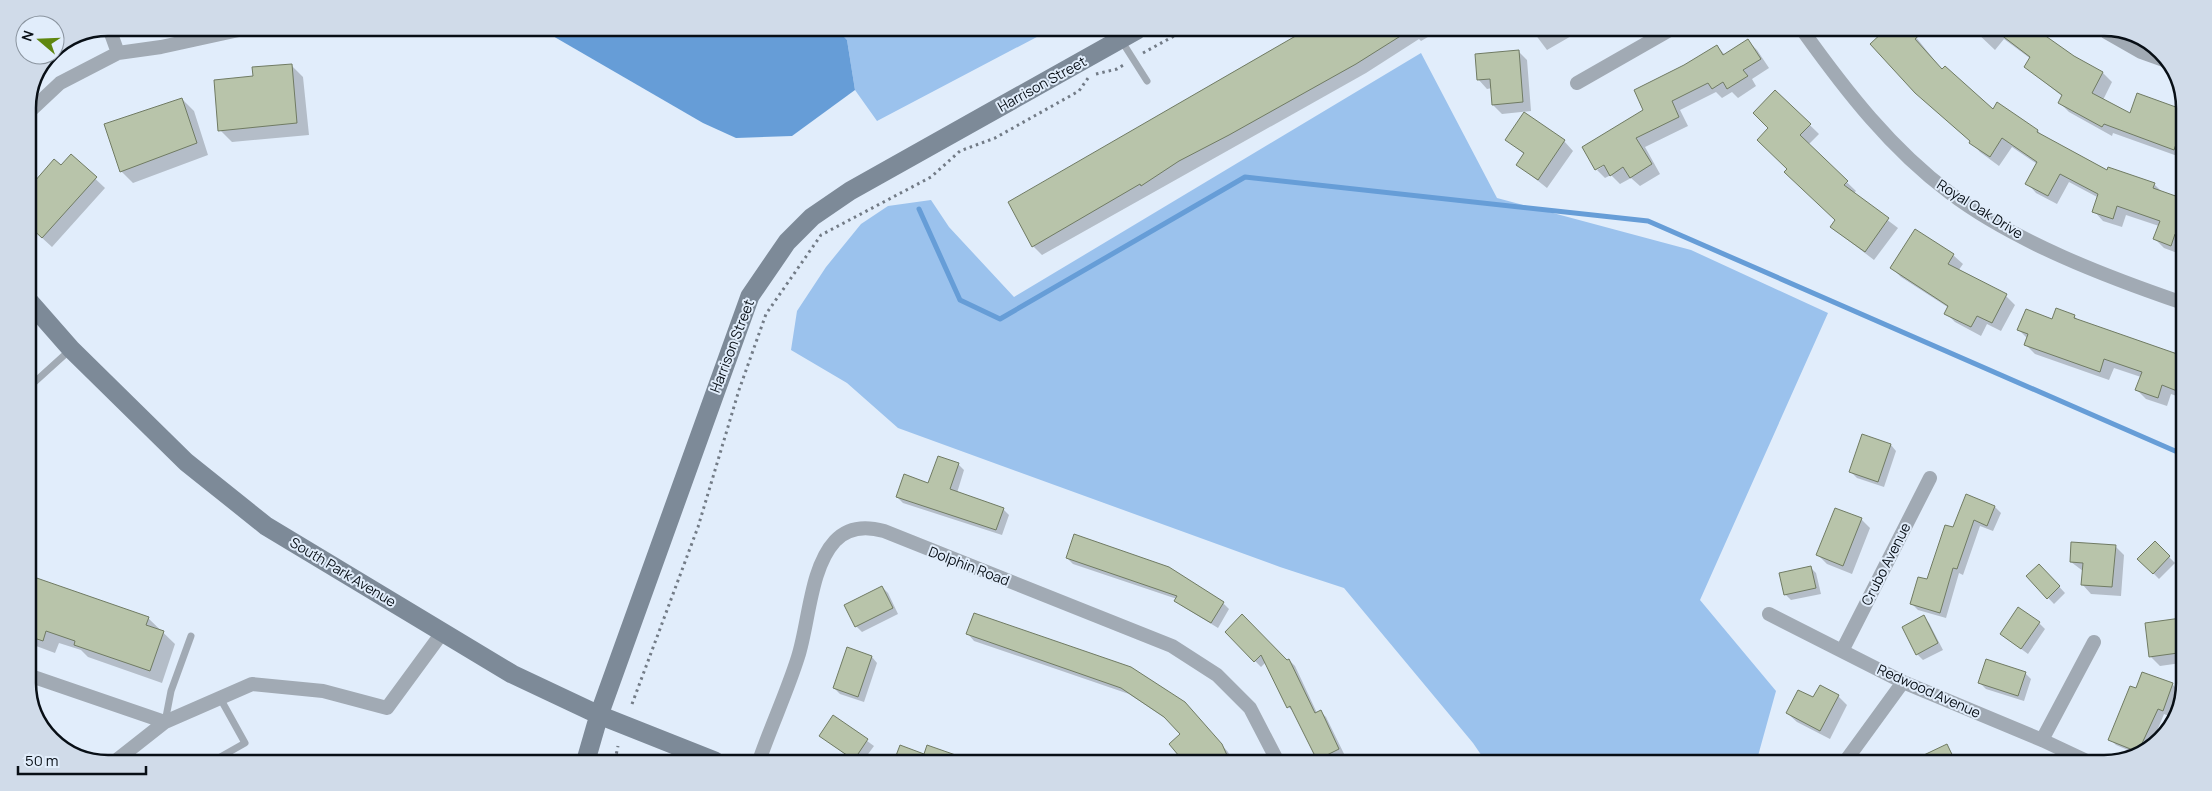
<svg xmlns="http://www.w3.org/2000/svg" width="2212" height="791" viewBox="0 0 2212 791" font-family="Manrope,sans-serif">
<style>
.green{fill:#9bc2ed}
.water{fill:#669dd7}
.shadow{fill:#0003}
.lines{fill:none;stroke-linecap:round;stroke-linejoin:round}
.stream{stroke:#669dd7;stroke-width:5}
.building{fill:#b8c4aa;stroke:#707b63}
.path{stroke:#727b86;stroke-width:3;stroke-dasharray:2.5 4;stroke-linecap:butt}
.lane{stroke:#a1aab4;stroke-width:7}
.street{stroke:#a1aab4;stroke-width:14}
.secondary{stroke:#7d8a98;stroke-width:19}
.labels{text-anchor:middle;stroke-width:4;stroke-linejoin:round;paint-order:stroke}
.street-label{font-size:14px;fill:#080f16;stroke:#e1edfb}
.rim{fill:none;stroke:#080f16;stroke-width:2.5}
</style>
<rect width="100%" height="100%" fill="#e1edfb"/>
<path class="green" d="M837,29H1052L877,121L855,90L847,40Z
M1421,53L1497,198L1691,250L1828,313L1700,600L1776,691L1756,763L1486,762L1473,743L1344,588L1280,567L898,428L847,383L791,350L797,311L826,267L861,224L888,206L931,200L949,227L1014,297Z"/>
<path class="water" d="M539,28L837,29L847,40L855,90L792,136L736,138L703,123Z"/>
<path class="shadow" d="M1310,30H1440L1421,41L1419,39L1366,73L1042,255L1033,246L1063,171Z
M1532,30L1580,31L1547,50Z
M1911,31L1943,71L1993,110L2038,131L2044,138L2108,172L2154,184L2163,193L2184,201L2183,245L2180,254L2164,248L2155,239L2159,226L2126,215L2122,227L2103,221L2094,211L2099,198L2069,182L2057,204L2036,193L2027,183L2037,164L2012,147L1999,166L1980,152L1971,142L1926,102Z
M1975,31H2038L2073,57L2103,73L2112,82L2103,100L2130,115L2138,95L2184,111L2183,158L2113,133L2112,136L2069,112L2060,103L2063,97L2025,66L2031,59L2004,39L1995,50Z
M1748,41L1757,50L1769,68L1752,79L1756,86L1738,98L1732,92L1722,98L1716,92L1680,110L1688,126L1645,147L1660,174L1640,186L1631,178L1620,184L1611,175L1605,178L1597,170L1610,162L1597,167V170L1584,148L1645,110L1684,66L1717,46L1725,55Z
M1518,51L1527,60L1531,111L1502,114L1493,105L1492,88L1487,89L1478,79Z
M291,65L303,77L309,135L232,142L220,130L255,77Z
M1775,91L1819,134L1808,145L1856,191L1853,194L1898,228L1874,260L1831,227L1836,220L1788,169L1769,128Z
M182,99L194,111L208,155L133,183L121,171Z
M1507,139L1564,141L1573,151L1547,188L1518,165L1525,155Z
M71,156L105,188L52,247L28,225V191L54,161L61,167Z
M1953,255L1963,264L1958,271L2006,296L2015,305L2001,331L1987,324L1981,336L1955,322L1946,313L1949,308L1901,277L1892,268Z
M2074,316L2079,321L2183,356L2182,398L2171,394L2167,406L2146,399L2137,390L2141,377L2114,368L2109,380L2035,354L2026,345L2028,339L2019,330Z
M1891,445L1896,451L1884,487L1857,478L1851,472Z
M958,464L964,470L957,493L1003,509L1009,515L1002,535L903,503L897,497L929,484Z
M1995,507L2001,513L1993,531L1980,526L1963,575L1959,573L1946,618L1918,610L1912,604L1927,581L1953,529Z
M1861,519L1870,528L1852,574L1827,564L1818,555Z
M2155,543L2175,563L2159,579L2139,559Z
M2115,546L2124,555L2121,596L2091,594L2082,584L2083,571L2071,562Z
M1067,558L1223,603L1229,609L1218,628L1182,606L1177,599L1073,564Z
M2039,565L2065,593L2054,604L2027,576Z
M1810,567L1816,573L1821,594L1791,600L1785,594Z
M28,576L148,618L175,644L162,683L88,657L81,650L59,643L55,653L28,643Z
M882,587L888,593L898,614L862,632L856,626Z
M1923,617L1929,623L1943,650L1923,660L1917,654Z
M2181,620V663L2160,666L2151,657L2146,624Z
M2039,623L2045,629L2028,654L2001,634Z
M1226,632L1286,662L1289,660L1295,666L1317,713L1320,711L1326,717L1348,762H1321L1295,712L1288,707L1266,662L1261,667Z
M968,634L1191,710L1228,752L1233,762H1200L1171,722L1129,694L974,641Z
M872,657L877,663L864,702L840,694L834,688Z
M2025,673L2031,679L2024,701L1986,689L1980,683Z
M2172,684L2178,690L2169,716L2164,714L2150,748L2135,753L2116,745L2110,739L2137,690Z
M1838,696L1847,705L1830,739L1797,722L1787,713Z
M834,717L874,746L863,761H854L821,736Z
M1947,745L1958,763H1923L1920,758Z
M925,756L965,759L966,757L977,761H896Z"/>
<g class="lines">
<path class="stream" d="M919,209L960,300L1000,319L1245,177L1648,221L2182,454"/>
</g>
<path class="building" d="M1306,30H1410L1356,64L1229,135L1179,161L1141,186L1140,184L1032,247L1008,202Z
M1884,31H1924L1915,39L1942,69L1945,66L1993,109L1997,102L2038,130L2037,132L2107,170L2108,167L2155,183L2153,188L2184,199L2183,237L2175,234L2171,246L2153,239L2160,221L2117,206L2113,219L2092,212L2098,194L2060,174L2048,196L2025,184L2037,162L2002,138L1990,157L1969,143L1970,141L1915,93L1870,44Z
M1996,31L2040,32L2074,56L2103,72L2092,93L2130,113L2137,93L2184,110V120L2174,150L2104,124L2102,127L2058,103L2062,95L2024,67L2030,57Z
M1748,39L1761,59L1743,70L1748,76L1727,89L1723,82L1712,89L1708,83L1672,101L1679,117L1636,138L1652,164L1630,178L1623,167L1610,176L1604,165L1595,170L1582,147L1643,110L1634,90L1684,65L1717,45L1723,55Z
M1519,50L1523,102L1492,105L1490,79L1477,80L1475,54Z
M292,64L297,123L218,131L214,80L253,76L252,67Z
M1775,90L1811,124L1800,135L1848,181L1844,185L1889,218L1865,252L1830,227L1835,220L1784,172L1787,169L1757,140L1768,128L1753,113Z
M182,98L197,143L120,172L104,124Z
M1524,112L1565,140L1538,180L1516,165L1524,153L1505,140Z
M71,154L97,177L42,238L28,225V189L54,159L61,165Z
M1915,229L1954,254L1948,264L2007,294L1992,323L1977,316L1971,327L1944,314L1948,306L1890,268Z
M2056,308L2075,315L2074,318L2183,356L2182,393L2162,385L2158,398L2135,390L2142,372L2104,359L2100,372L2024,345L2028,334L2017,330L2026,309L2052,319Z
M1862,434L1891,444L1878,482L1849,472Z
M938,456L959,463L950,489L1004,508L996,530L896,497L904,474L928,483Z
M1966,494L1995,506L1987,526L1974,520L1957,569L1953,568L1940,613L1910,604L1918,577L1927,579L1945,525L1953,527Z
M1835,508L1862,518L1843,566L1816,555Z
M1074,534L1169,567L1224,602L1211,623L1174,601L1177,596L1066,558Z
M2155,541L2170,556L2153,574L2137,559Z
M2071,542L2116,545L2112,587L2081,585L2083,563L2070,562Z
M2039,564L2060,586L2047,599L2026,576Z
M1811,566L1816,588L1784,595L1779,573Z
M28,575L149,617L146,625L164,631L150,671L74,645L75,641L46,631L43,641L28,636Z
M882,586L893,608L855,627L844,605Z
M2018,607L2040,622L2021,649L2000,634Z
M974,613L1131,667L1185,702L1222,744L1230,762H1184L1169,744L1180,734L1164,717L1121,688L966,634Z
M1242,614L1287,660L1289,659L1315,713L1321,710L1339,749L1317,760L1290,706L1287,708L1261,655L1254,662L1225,632Z
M1924,615L1938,643L1916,655L1902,627Z
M2181,618V644L2177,645L2178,653L2149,657L2145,623Z
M847,647L872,656L858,697L833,688Z
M1986,659L2026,672L2018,696L1978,683Z
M2142,672L2173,683L2163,711L2158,709L2138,752L2108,740L2130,686L2136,688Z
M1820,685L1839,695L1820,731L1786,713L1798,690L1813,697Z
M833,715L868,739L854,760L819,736Z
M1947,744L1956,763H1907Z
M900,745L924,754L927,745L967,759V761H894Z"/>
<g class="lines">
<path class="path" d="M1143,53L1185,30
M1096,74L1117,69L1125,64
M632,704L698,527L739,390L766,314L821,235L931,177L960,151L995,138L1079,91L1088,78
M615,760L618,746"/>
<path class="lane" d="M1121,40L1147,81
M28,388L70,350
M165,722L171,691L191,636
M215,760L245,743L220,698"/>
<path class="street" d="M109,28L118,53
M1803,31C1846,91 1891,149 1950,193C2015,242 2107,277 2183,303
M2106,32L2141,52L2169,62
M1577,83L1668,31
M28,113L60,83L118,53L161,47L248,28
M1769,614L1903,682L2042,740L2091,763
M1842,651L1930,478
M28,675L165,722
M2042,740L2094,642
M118,759L165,722L252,684L323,691L387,708L442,633
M759,761C771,726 787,692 798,657C809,623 810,568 835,541C848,527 866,526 884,531L1172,646L1217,675L1250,708L1278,762
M1844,763L1903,682"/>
<path class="secondary" d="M28,300L71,349L186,462L266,526L512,674L599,715L715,761
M586,760L599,715L750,296L787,242L812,217L850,191L1137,30"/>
</g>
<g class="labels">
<g class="street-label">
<text transform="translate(1042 84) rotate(-29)" y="5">Harrison Street</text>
<text transform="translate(1980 209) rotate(32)" y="5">Royal Oak Drive</text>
<text transform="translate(732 346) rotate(-69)" y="5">Harrison Street</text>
<text transform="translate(1886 564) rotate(-63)" y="5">Crubo Avenue</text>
<text transform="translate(969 566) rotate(21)" y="5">Dolphin Road</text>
<text transform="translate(343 572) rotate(31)" y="5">South Park Avenue</text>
<text transform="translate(1929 691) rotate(24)" y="5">Redwood Avenue</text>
</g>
</g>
<path d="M0 0H2212V791H0ZM108 36H2104A72 72 0 0 1 2176 108V683A72 72 0 0 1 2104 755H108A72 72 0 0 1 36 683V108A72 72 0 0 1 108 36Z" fill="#d0dbe9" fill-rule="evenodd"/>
<path class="rim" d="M108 36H2104A72 72 0 0 1 2176 108V683A72 72 0 0 1 2104 755H108A72 72 0 0 1 36 683V108A72 72 0 0 1 108 36Z"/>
<g transform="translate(40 40) rotate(289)"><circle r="24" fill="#e1edfb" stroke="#8a949f"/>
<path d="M0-4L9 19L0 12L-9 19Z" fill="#5f870f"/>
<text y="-8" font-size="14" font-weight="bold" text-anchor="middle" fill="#080f16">N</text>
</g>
<path d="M18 766v8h128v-8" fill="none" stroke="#080f16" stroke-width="2.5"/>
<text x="25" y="766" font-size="15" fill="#080f16" stroke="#e1edfb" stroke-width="4" paint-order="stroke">50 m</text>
</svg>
